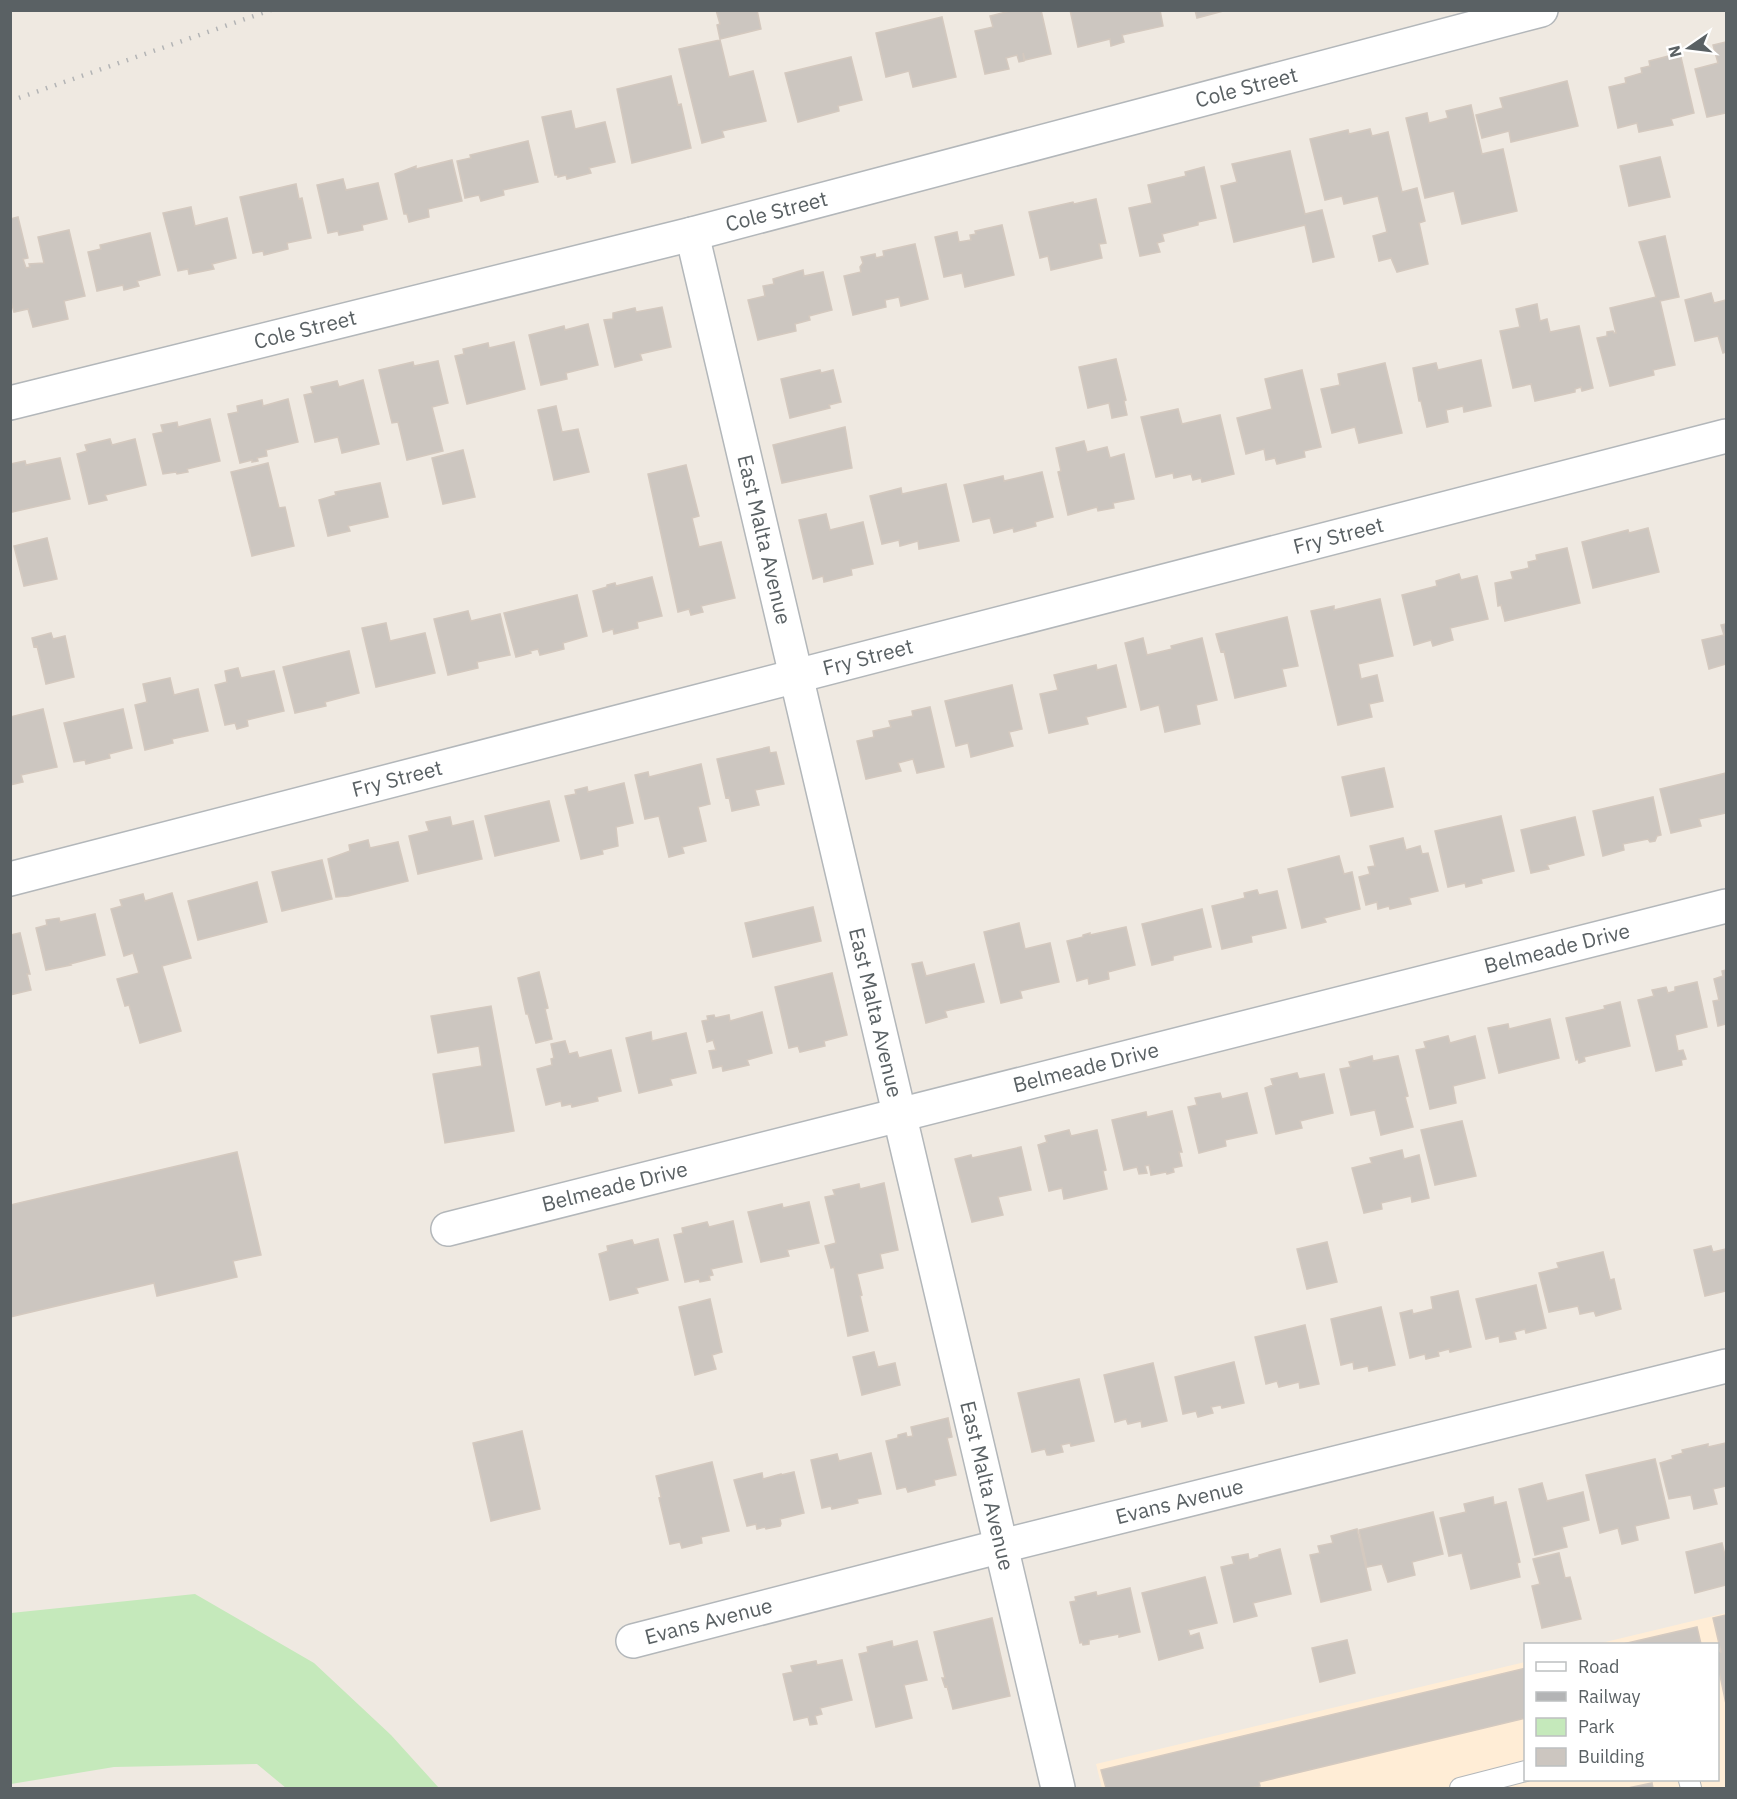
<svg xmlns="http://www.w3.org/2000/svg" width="1737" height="1799" viewBox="0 0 1737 1799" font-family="'IBM Plex Sans',sans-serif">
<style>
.commercial{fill:#ffedd6}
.green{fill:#c5e9bb}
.building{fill:#ccc6c0;stroke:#d4c9bf;stroke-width:1.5}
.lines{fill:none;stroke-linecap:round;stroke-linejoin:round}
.service-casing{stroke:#b3b7ba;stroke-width:22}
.minor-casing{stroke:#b3b7ba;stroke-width:36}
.service{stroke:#fff;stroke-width:20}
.minor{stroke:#fff;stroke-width:33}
.rail{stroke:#b3b4b5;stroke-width:4.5;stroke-dasharray:1.5 8;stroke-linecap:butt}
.labels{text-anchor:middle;stroke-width:6;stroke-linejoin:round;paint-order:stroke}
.street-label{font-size:21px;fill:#5a6164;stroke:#fff}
</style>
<rect width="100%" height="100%" fill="#efe9e1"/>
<path class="commercial" d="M1726,1613V1788H1102L1096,1764L1525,1662L1526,1780H1718V1644H1597Z"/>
<path class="green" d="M195,1594L314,1663L391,1735L439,1788H286L257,1764L114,1767L11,1784V1613Z"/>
<path class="building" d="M716,10H757L761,29L720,39L717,25L720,24Z
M1014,10H1041L1051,54L1025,60L1023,53L1024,61L1019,62L1017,55L1006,58L1009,69L985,74L975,31L993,27L990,16Z
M1070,10H1160L1163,26L1122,35L1124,42L1111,46L1110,39L1078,47Z
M1195,10H1227L1197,18Z
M942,17L956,77L913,87L909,71L886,77L876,33Z
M720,40L729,77L753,71L766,121L722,131L724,137L702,143L679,49Z
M1726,42V113L1707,117L1695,69L1718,63L1713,45Z
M1680,53L1694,113L1671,119L1673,125L1639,132L1637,123L1618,128L1609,87L1626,83L1625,78L1642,73L1641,68L1650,66L1649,61Z
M851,57L862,100L838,106L839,111L798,122L785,73Z
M671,76L678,105L681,104L691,148L632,163L617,89Z
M1567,81L1578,126L1511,142L1509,131L1482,138L1476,115L1503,108L1500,98Z
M1471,105L1482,154L1503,149L1517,211L1462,224L1454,191L1425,198L1406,118L1427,113L1429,123L1448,118L1446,111Z
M571,111L575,129L605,122L615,162L589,168L591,173L567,179L566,175L558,177V175H555L542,117Z
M1370,129L1372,136L1388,132L1402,192L1417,188L1425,221L1419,223L1428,264L1397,272L1391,258L1379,261L1373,236L1387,232L1378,196L1344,204L1342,196L1325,200L1310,139L1348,130L1349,134Z
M528,141L538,182L503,190L504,195L481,201L479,195L465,198L457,161L471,158L470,155Z
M1290,151L1305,214L1322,210L1334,257L1313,262L1305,225L1234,242L1221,186L1237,182L1232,164Z
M1660,157L1670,197L1629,206L1620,166Z
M452,160L462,201L428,209L429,217L409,222L407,214H404L395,174L416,166V169Z
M1204,167L1216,218L1198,222V225L1162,234L1164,241L1157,243L1160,252L1140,256L1129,208L1152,203L1148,185L1186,176L1185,172Z
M343,179L346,190L378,183L387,219L362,225L363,230L339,235L338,231L328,233L317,185Z
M296,184L299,199L302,198L311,238L287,243L288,249L264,255L263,251L253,253L240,197Z
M1096,199L1106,243L1099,244L1102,258L1051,270L1048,256L1040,258L1029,212L1073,202L1074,204Z
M191,207L195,226L227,218L236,258L212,264L214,269L189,274L188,269L178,271L163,213Z
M18,217L28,258L23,259L26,268L30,267L29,264L44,263L38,237L69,230L85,296L64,301L68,319L33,327L28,309L14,312L10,298V219Z
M1002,225L1014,275L965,287L962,273L944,277L935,237L957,232L959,242L971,240L970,235L976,234L975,231Z
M150,233L160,275L137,281L139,286L124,290L123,285L97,291L88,252L101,249L100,245Z
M1665,236L1679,297L1660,301L1675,365L1653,370L1654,375L1610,386L1597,338L1607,336V332L1613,331L1614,333H1616L1610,308L1656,297L1639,242Z
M915,244L928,299L901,306L899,297L885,300L886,307L853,315L844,276L861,272L860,267L863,263L861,257L875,254L876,258L884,256L883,251Z
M803,270L804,276L823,272L832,310L809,316L810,320L795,324L796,331L758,340L748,300L765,296L763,286L774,284L773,279Z
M1711,293L1714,303L1726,300V352L1723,353L1718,336L1695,341L1685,300Z
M1537,304L1540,321L1547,319L1550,332L1579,326L1593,388L1582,391L1581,387L1575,389V392L1535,401L1531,384L1513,388L1500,331L1520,327L1516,309Z
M662,307L671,347L640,354L642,360L615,367L604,320L613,319V313L635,308L636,312Z
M588,324L598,365L566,373L567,379L541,385L529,335L564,326L565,330Z
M514,342L525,389L467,404L455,356L464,354L463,349L488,343L489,348Z
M1116,359L1126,400L1124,401L1127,415L1112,418L1109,403L1088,408L1079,367Z
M1481,360L1491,406L1464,412L1463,406L1446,410L1448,422L1427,427L1421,401H1419L1413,368L1436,363L1438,370Z
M438,361L448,403L432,407L443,451L407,460L398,422L392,423L379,370L413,362L414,366Z
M1385,363L1402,433L1359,443L1355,427L1332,433L1321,389L1340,385L1338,374Z
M820,370L821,373L833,370L841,402L829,405L830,408L790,418L781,379Z
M1302,370L1321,447L1304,451L1305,457L1277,464L1275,458L1266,460L1264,449L1246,454L1237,418L1272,409L1265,379Z
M363,380L379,444L342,453L338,437L315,442L304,395L313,393L311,387L337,381L339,387Z
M288,399L298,442L266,450L267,456L257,458L258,461L252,462V460L240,463L228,414L238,412L237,406L262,400L263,406Z
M556,406L562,432L578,429L589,472L554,480L538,410Z
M1178,409L1182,424L1220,415L1234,474L1202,482L1201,478L1193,480L1191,474L1174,478L1173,473L1156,477L1141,417Z
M210,419L220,461L187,469L188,472L177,474L176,472L163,474L153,434L163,432L161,425L177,422L178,427Z
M845,427L852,468L782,483L773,445Z
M110,439L112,445L135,439L146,485L105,495L107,500L89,504L77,454L87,451L85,445Z
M1084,441L1087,452L1107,447L1110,458L1124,454L1134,499L1113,503L1114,508L1098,511L1097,507L1068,515L1058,472L1061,471L1056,448Z
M463,450L475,497L443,504L432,458Z
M60,458L70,499L12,512L10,464L25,461L26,465Z
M268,463L279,508L285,507L294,546L252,556L231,472Z
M686,465L699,516L692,518L699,547L721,542L735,598L701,606L703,612L691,615L689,609L678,612L648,474Z
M1042,472L1053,517L1035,522L1036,526L1014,532L1013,528L994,533L990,518L973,522L964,485L1003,476L1004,481Z
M380,483L388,517L348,526L350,531L328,536L319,500L336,495L335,492Z
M946,484L959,541L919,549L918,541L900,546L899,540L882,544L870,496L901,488L902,494Z
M826,514L830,530L863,522L873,564L851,569L852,575L824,582L823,576L813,579L799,520Z
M1648,528L1659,572L1593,588L1582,542L1628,530L1629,533Z
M47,538L57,579L24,586L14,546Z
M1567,548L1580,603L1505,621L1501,605L1498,606L1495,583L1513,579L1511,572L1529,568L1528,562L1537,560L1536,555Z
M1459,574L1461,580L1477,576L1488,619L1450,628L1453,640L1433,646L1431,640L1414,645L1402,595L1437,586L1436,581Z
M652,577L662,616L637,622L638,628L614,634L613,629L603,632L593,591L607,587V585L615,583L616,586Z
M577,595L587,636L563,643L564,649L540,655L538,649L530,651L531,653L516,657L504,613Z
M1380,599L1393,656L1358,664L1361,679L1377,675L1383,701L1369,704L1372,717L1338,725L1311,611L1334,606V610Z
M468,611L471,621L500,614L510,655L477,662L478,668L448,675L434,619Z
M1287,617L1298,666L1282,669L1286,686L1235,698L1224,651L1221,652L1216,634Z
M386,623L390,641L425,633L435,673L376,687L362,628Z
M1726,624V664L1709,669L1702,640L1724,635L1721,625Z
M51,633L53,639L65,636L74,677L46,684L37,646L34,647L32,638Z
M1143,638L1147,655L1172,649L1171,646L1202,638L1217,700L1196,705L1200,724L1165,732L1159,705L1141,710L1125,643Z
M349,651L359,693L325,702L326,706L295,713L283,667Z
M1096,665L1097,670L1116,665L1126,707L1086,717L1088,724L1049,733L1040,694L1058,690L1054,675Z
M238,668L241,678L274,671L284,711L247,720L248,726L237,729L235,723L225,725L215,685L227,682L225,671Z
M170,678L174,695L198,689L208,731L172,739L173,743L145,750L135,705L147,702L143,684Z
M1012,685L1022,729L1009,732L1013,746L971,757L968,743L956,746L945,701Z
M930,707L944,767L917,773L913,759L898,763L901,771L866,779L857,741L874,737L873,731L891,727L889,721L913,716L912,711Z
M43,709L57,767L21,775L23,782L10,785V717Z
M123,709L132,748L109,754L110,758L86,764L85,760L74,762L64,723Z
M769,747L770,753L776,752L784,784L755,790L759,805L732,811L729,797L726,798L717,759Z
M701,764L710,804L698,807L706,841L682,847L684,853L669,857L659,816L645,819L635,775L648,772L649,777Z
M1384,768L1393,807L1351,816L1342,777Z
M1726,773V813L1699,819L1701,826L1671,833L1660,789Z
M624,783L633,823L616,827L618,846L602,850L603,854L581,859L565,796L576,794L575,790L587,787L588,792Z
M1653,797L1661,835L1657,836L1655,841L1650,842L1648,839L1623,844L1624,850L1603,856L1593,811Z
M549,801L559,841L495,856L485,816Z
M1501,816L1514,871L1481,879L1482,883L1466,887L1465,883L1448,887L1435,831Z
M450,817L452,826L473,821L482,859L418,874L409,836L429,831L426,822Z
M1575,817L1584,855L1547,865L1549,869L1531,873L1521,830Z
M1403,838L1406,850L1420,846L1422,854L1428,853L1438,891L1409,898L1411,904L1390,909L1389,906L1378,909L1377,902L1366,905L1359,877L1370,874L1368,867L1375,866L1370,846Z
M368,840L370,848L398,842L408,881L348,896L336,897L328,859L350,851L349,845Z
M1339,856L1344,874L1352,872L1360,909L1324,918L1326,922L1302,928L1288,869Z
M322,860L332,899L282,911L272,872Z
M257,882L267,922L198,940L188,901Z
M1257,890L1259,895L1277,891L1286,928L1251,936L1252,942L1222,949L1212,906L1245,898L1244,893Z
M172,893L191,958L162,966L181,1031L140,1043L129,1005L125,1006L117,979L139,973L133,953L124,956L111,909L122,906L120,900L143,894L145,901Z
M813,907L821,941L753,957L745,923Z
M1202,909L1211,947L1173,956V960L1152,965L1142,924Z
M95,914L105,955L70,964L71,965L46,970L36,928L47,925L46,920L59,918L60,922Z
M1019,923L1025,949L1050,943L1059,982L1020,991L1022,998L1001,1003L984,932Z
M1126,927L1135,965L1108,972L1109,979L1089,984L1088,978L1077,981L1067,941L1083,937V935L1090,933V935Z
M20,933L30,974H27L31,990L10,995V935Z
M922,962L926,976L974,964L984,1002L945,1011L947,1017L926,1023L912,964Z
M1726,970V1024L1718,1026L1713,1001L1719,1000L1714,979L1723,976L1722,971Z
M539,972L548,1008L545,1009L552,1039L536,1043L528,1014H526L518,978Z
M832,973L847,1035L824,1041L825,1046L800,1052L798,1046L789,1048L775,987Z
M1697,982L1707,1027L1675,1035L1678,1051L1683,1050L1686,1059L1681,1060L1682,1065L1656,1071L1638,1000L1654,996L1652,990L1666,987L1668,993L1675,991V987Z
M1620,1002L1630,1046L1584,1057L1585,1061L1579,1063L1578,1059L1576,1060L1566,1018L1605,1009L1604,1006Z
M491,1006L514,1131L445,1143L433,1074L482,1066L479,1046L438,1053L431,1016Z
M762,1012L772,1053L747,1060L749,1065L723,1071L722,1066L713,1068L709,1051L716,1050L713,1040L707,1042L702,1021L708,1020L707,1016L714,1015L715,1018L729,1015L730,1021Z
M1550,1019L1559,1058L1499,1073L1488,1028L1508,1024L1509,1029Z
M651,1032L652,1041L686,1033L696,1073L670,1079L672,1085L639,1093L626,1038Z
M1448,1036L1450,1043L1475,1036L1485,1078L1453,1086L1456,1103L1430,1109L1416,1050L1426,1048L1424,1042Z
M565,1041L569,1054L577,1052L579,1058L611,1050L621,1091L597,1097L598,1101L572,1107L571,1104L562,1106L561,1101L546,1105L537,1069L552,1065L551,1059L554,1058L551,1044Z
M1372,1056L1373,1061L1398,1056L1408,1096L1405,1097L1413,1127L1381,1135L1375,1110L1351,1115L1340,1069L1351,1067L1349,1062Z
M1297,1073L1299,1079L1324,1074L1333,1113L1300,1121L1302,1128L1276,1134L1265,1088L1273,1085L1271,1079Z
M1220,1093L1222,1099L1247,1093L1257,1133L1225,1140L1226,1146L1199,1153L1188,1107L1197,1105L1195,1098Z
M1172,1111L1182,1152H1179L1182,1166L1173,1168L1174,1172L1167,1174L1166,1172L1151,1175L1149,1165L1145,1166L1147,1173L1139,1174L1137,1167L1124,1170L1112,1120L1146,1112L1147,1117Z
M1462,1121L1476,1176L1435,1185L1421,1130Z
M1069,1130L1071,1136L1097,1130L1106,1170L1103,1171L1107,1189L1064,1199L1062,1188L1049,1191L1038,1145L1047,1142L1045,1136Z
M1021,1147L1031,1190L998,1197L1003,1215L972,1222L955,1159L971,1155L972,1158Z
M1402,1150L1404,1159L1419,1155L1429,1198L1412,1202L1411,1196L1381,1203L1382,1209L1364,1213L1352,1168L1372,1163L1370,1158Z
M237,1152L261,1255L233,1261L237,1277L157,1296L154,1283L10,1317V1205Z
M884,1183L898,1250L880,1254L883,1268L857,1274L862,1295L860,1296L868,1331L848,1336L834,1267L831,1268L825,1246L836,1243L825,1197L835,1195L833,1190L859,1184L860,1189Z
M809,1202L819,1243L787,1250L789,1256L761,1262L748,1212L782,1204L783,1208Z
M733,1221L742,1262L711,1269L713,1275L709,1276L710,1280L700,1282L699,1279L685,1282L674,1235L683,1233L682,1228L707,1222L709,1227Z
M658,1239L668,1280L636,1288L638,1293L610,1300L599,1254L608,1251L607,1246L632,1240L634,1245Z
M1327,1242L1337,1282L1307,1289L1297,1249Z
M1711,1246L1713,1252L1726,1249V1291L1705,1296L1694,1250Z
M1603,1252L1610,1280L1614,1279L1621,1309L1596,1316L1594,1311L1580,1314L1578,1306L1549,1312L1539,1273L1559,1268L1557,1263Z
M1536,1285L1546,1328L1526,1333L1525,1329L1514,1332L1516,1339L1500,1342L1499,1336L1486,1339L1476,1299Z
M1458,1291L1471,1347L1450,1352L1449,1349L1438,1352L1439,1356L1426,1359L1425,1354L1410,1358L1400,1313L1412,1310L1413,1314L1433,1309L1431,1297Z
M710,1299L722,1352L712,1355L716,1369L695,1375L679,1307Z
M1381,1307L1395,1365L1369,1371L1368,1366L1354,1369L1353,1362L1341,1365L1331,1319Z
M1305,1325L1319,1384L1300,1388L1299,1382L1279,1387L1277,1381L1266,1384L1255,1337Z
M874,1352L878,1367L895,1363L900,1385L862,1395L853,1357Z
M1234,1362L1244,1403L1222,1408L1221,1405L1211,1407L1213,1413L1198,1417L1196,1411L1183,1414L1175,1377Z
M1153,1363L1167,1421L1142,1427L1141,1421L1128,1424L1126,1419L1115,1422L1104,1375Z
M1079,1379L1094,1441L1071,1446L1070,1443L1061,1445L1063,1452L1050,1455H1047L1045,1449L1032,1452L1018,1393Z
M948,1418L952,1437L947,1438L956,1475L934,1480L935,1485L908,1492L906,1487L897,1489L886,1441L898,1438V1435L906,1433L907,1437L913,1436L911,1427Z
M522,1431L540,1509L491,1521L473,1443Z
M1726,1443V1486L1713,1489L1717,1504L1694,1509L1691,1495L1669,1499L1660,1463L1673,1459L1672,1456L1683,1453L1682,1450L1708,1444V1447Z
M871,1453L881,1494L857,1499L858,1503L832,1509L831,1506L822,1508L811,1460L837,1454L839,1461Z
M1655,1459L1669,1518L1635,1526L1638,1540L1622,1544L1618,1528L1600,1533L1586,1475Z
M712,1462L729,1531L701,1537L702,1543L682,1548L680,1542L670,1544L659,1498L661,1497L656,1476Z
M794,1472L804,1513L780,1519L781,1524L780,1526L766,1529L765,1527L757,1529L756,1524L747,1526L734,1480L762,1473L763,1479L781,1474V1475Z
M1542,1483L1547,1501L1583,1492L1589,1520L1562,1527L1567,1547L1535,1555L1519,1489Z
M1493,1497L1494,1505L1506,1502L1520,1562L1517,1563L1520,1577L1471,1589L1462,1553L1449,1556L1440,1518L1466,1512L1464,1504Z
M1433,1512L1443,1554L1412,1562L1415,1575L1388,1582L1382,1564L1367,1567L1359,1530Z
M1357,1529L1371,1590L1321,1602L1310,1555L1320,1553L1318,1546L1333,1543L1331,1536Z
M1722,1543L1726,1559V1585L1695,1593L1686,1552Z
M1280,1549L1291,1594L1253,1603L1257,1616L1234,1622L1221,1567L1234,1564L1232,1557L1248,1554L1249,1560L1259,1557V1555Z
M1559,1553L1565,1578L1570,1577L1581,1619L1542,1628L1532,1586L1540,1584L1533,1559Z
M1205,1577L1217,1623L1188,1630L1190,1636L1199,1633L1203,1648L1159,1660L1142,1593Z
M1130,1588L1140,1632L1119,1637V1634L1089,1640V1644L1083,1645L1082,1642L1080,1643L1070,1602L1076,1601L1075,1597L1096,1592L1097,1596Z
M1726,1615V1704L1718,1666V1653L1721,1652L1713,1618Z
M992,1618L1010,1696L953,1709L947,1686L945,1687L942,1678H945L934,1632Z
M1697,1627L1701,1644H1623Z
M1347,1640L1355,1673L1320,1682L1312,1648Z
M892,1641L893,1647L917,1641L927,1680L904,1685L912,1718L876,1727L859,1654L868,1652L867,1647Z
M842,1660L852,1700L820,1708L822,1714L815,1716L817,1724L810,1725L808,1717L794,1720L783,1674L793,1672L791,1666L816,1661L817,1665Z
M1526,1668V1718L1259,1782L1260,1786L1248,1788H1106L1101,1770Z
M1652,1783L1653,1788H1628Z"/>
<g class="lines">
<defs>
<path id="service" d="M1689,1780L1691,1788
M1460,1788L1526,1771"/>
<g id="minor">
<path id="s1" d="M692,234L1058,1788"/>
<path id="s2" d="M10,403L692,234L1541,10"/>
<path id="s3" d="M10,879L1726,436"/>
<path id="s4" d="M448,1229L1726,906"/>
<path id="s5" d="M633,1641L1002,1546L1726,1366"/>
</g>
</defs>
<use href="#service" class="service-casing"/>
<use href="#minor" class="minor-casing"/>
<use href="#service" class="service"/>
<use href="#minor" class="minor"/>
<path class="rail" d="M10,101L271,10"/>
</g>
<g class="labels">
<g class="street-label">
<text dy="7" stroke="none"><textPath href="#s2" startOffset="1276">Cole Street</textPath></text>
<text dy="7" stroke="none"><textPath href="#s2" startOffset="790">Cole Street</textPath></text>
<text dy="7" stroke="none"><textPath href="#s2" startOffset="304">Cole Street</textPath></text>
<text dy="7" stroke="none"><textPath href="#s3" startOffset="1372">Fry Street</textPath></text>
<text dy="7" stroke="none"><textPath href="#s1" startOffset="314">East Malta Avenue</textPath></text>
<text dy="7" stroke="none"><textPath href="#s3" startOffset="886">Fry Street</textPath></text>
<text dy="7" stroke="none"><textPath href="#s3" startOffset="400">Fry Street</textPath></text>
<text dy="7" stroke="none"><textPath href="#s4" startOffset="1144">Belmeade Drive</textPath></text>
<text dy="7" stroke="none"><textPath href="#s1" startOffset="800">East Malta Avenue</textPath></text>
<text dy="7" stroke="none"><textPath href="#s4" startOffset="658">Belmeade Drive</textPath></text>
<text dy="7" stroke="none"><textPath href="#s4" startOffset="172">Belmeade Drive</textPath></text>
<text dy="7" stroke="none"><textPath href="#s1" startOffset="1286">East Malta Avenue</textPath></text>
<text dy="7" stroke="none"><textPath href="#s5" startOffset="564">Evans Avenue</textPath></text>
<text dy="7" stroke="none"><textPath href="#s5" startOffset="78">Evans Avenue</textPath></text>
</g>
</g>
<rect width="1737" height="1799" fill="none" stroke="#5a6164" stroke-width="24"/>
<rect x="1524" y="1643" width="195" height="138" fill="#ffffff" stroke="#bdc0c1" stroke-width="1.5"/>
<rect x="1536" y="1662" width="30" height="9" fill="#ffffff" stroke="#bdc0c1" stroke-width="1.5"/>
<text x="1578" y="1673" font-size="18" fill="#5a6164">Road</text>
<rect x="1536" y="1692" width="30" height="9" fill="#b3b4b5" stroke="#bdc0c1" stroke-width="1.5"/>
<text x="1578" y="1703" font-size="18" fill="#5a6164">Railway</text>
<rect x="1536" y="1718" width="30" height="18" fill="#c5e9bb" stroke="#bdc0c1" stroke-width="1.5"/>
<text x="1578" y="1733" font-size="18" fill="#5a6164">Park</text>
<rect x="1536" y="1748" width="30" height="18" fill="#ccc6c0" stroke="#bdc0c1" stroke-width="1.5"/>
<text x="1578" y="1763" font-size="18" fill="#5a6164">Building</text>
<g transform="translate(1689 48) rotate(256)" stroke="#ffffff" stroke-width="4.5" paint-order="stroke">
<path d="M0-4.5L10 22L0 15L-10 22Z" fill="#5a6164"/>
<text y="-9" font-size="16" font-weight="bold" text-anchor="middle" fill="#5a6164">N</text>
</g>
</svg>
